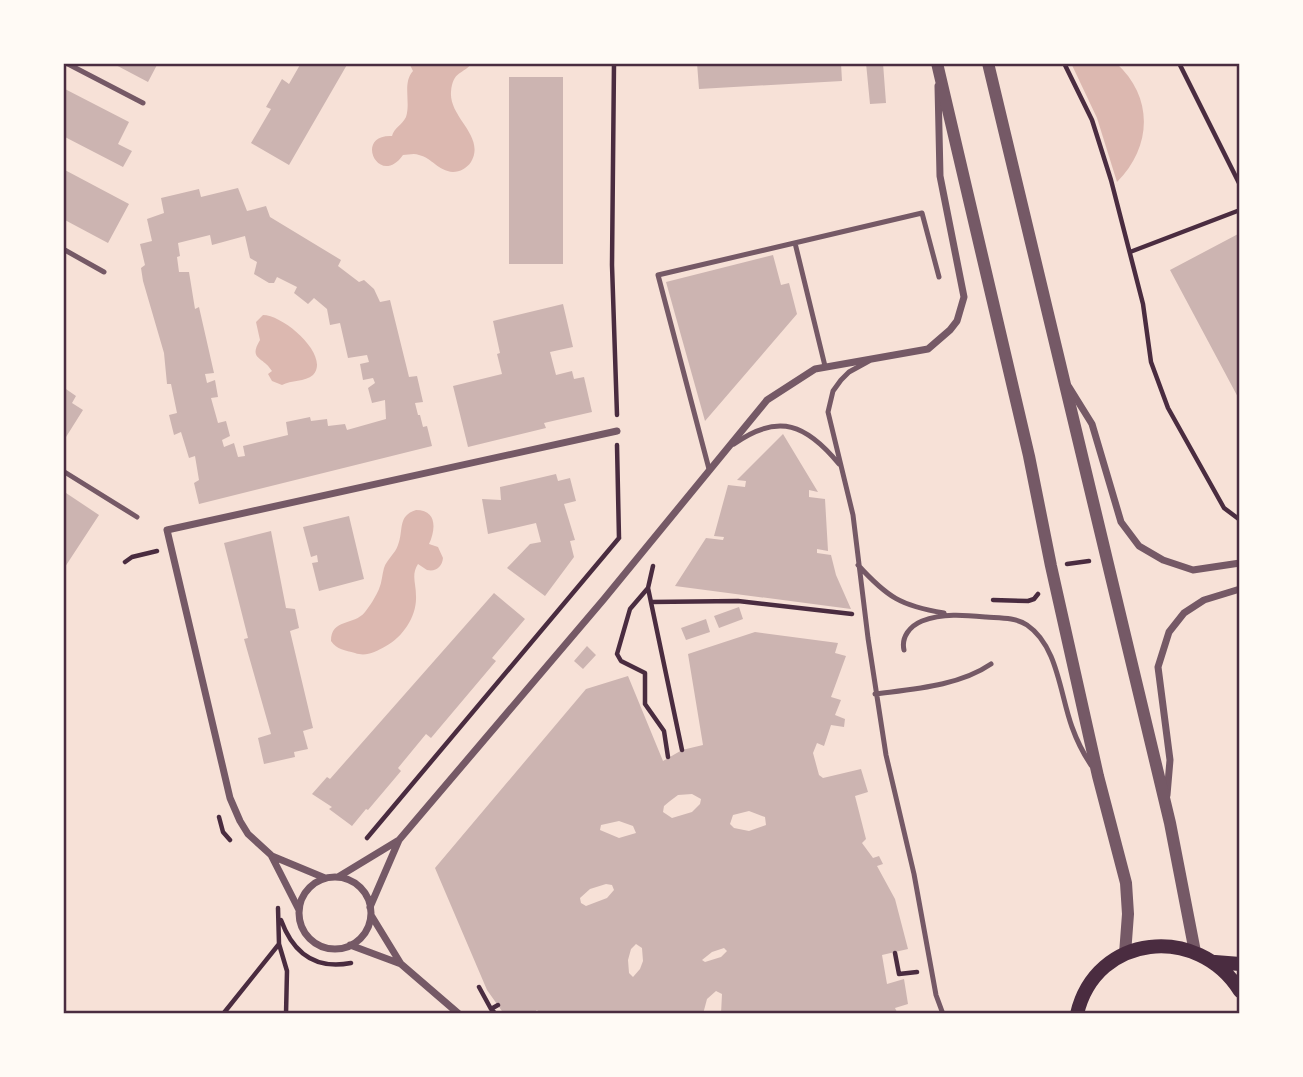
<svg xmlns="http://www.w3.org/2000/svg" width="1303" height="1077" viewBox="0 0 1303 1077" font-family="Montserrat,sans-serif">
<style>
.water{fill:#dcb8b0}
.building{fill:#ccb4b1;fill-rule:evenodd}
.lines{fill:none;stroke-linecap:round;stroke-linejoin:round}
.path{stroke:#4a2c40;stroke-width:4.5}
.service{stroke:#755966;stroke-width:5}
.minor{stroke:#755966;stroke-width:7}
.tertiary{stroke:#755966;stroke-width:12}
.secondary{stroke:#4a2c40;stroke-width:14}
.neatline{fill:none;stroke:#4a2c40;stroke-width:2.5}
</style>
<rect width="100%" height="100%" fill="#f7e1d7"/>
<path class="water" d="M409,63H472C463,75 453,70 451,92C449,118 486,136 471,162C467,168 460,172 453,172C438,171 432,158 419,155C414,153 408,155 403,155C379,189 353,134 392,136C394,128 402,125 406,117C411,102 402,83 413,71Z
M1071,63H1116C1154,97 1152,147 1117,182L1097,118Z
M263,315C284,315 331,356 313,375C305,382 291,380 282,385L272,381L268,374L272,371C263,356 248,360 260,340L256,322Z
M416,510C437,510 436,529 429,544L438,547L443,558C442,567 436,572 427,570L418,564C411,575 416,583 416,596C417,616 403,637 386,646C375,652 366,657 355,653C345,650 337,650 331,641C331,618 354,626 365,612C370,606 376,596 379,589C382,582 382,575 384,568C387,559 395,554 398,545C404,530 397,516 416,510Z"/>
<path class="building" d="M112,63H158L148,82Z
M301,63H348L289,165L251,143L271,109L266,107L282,79L289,84Z
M697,63H841L842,81L699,89Z
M866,63H883L886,103L870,104Z
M509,77H563V264H509Z
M63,88L129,122L118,144L132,151L123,167L63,136Z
M63,169L129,204L108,243L63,219Z
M238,188L247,211L266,206L270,217L341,260L338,266L359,282L364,280L374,289L380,302L390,300L409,377L417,376L423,402L415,403L418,415H420L423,427L427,426L432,446L199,504L194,483L199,480L195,456L189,458L181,432L174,435L169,415L177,413L171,384H167L164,353L143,281L141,268L145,265L140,244L152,241L147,219L164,213L161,198L199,189L201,197ZM210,235L212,245L245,236L250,258L257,262L254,274L269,283H274L277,277L297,287L294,293L308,304L314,298L327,309L330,325L340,323L348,358L367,355L369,362L360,364L363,380L373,378L375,383L368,388L372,403L385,400L386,419L347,430L345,424L328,426L327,419L311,421L310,417L286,422L288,435L243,446L245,456L238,457L234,443L224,447L222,440L230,436L226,421L218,423L211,398L218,397L215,380L207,383L205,374L214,373L199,307L195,309L189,272H179L177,257L180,256L178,243Z
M1240,233V401L1170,270Z
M773,255L781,285L789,283L797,314L705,421L666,282Z
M563,304L573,347L550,352L556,375L572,371L574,379L584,377L592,412L544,423L546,428L468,447L453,386L502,374L497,354L500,353L493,321Z
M63,387L76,396L72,403L83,410L66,437L63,435Z
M783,434L818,492L809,490V497L825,499L828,551L817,549V553L831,555L836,575L851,609L675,586L706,538L723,540L724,537L714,536L728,485L745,487L746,481L737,480Z
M556,474L558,481L570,478L576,501L564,504L575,540L570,541L574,557L545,596L507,568L530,544L541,542L536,523L488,534L482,499L501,500L500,487Z
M63,491L99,515L63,570Z
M349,516L364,579L319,591L312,563L318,562L317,555L311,557L303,527Z
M271,531L286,608L295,609L299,628L290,631L313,728L303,731L308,749L294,752L295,757L264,764L258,738L271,734L244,639L248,638L224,543Z
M494,593L525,619L492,658L496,661L431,738L426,734L398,768L401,771L368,810L366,809L352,826L329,809L332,807L312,794L327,777L330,779Z
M739,607L743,619L719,628L714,616Z
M706,619L710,632L686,640L681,628Z
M755,632L838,643L835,653L846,656L831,697L841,700L835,715L845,719L844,727L831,725L824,746L817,743L813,753L819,775L823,778L861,769L868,792L855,796L866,839L862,843L873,858L879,856L883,864L877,866L895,899L908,949L882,955L887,984L904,979L908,1004L895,1008L898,1014H721L722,994L716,991L707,999L703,1014H541L537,1010L532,1014H504L487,990L435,868L586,689L628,676L663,761L682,750L703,745L688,654ZM692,794L701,799L700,804L692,812L672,818L663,812L664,806L670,801L678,795ZM749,811L765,817L766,825L749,831L734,828L730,824L733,815ZM619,821L633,826L636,833L619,838L600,830L601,825ZM606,884L612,885L614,890L607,898L586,906L581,903L580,898L590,889ZM636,944L642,948L643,961L640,969L633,977L629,973L628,960L631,949ZM724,948L727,951L721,957L705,962L702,960L712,952Z
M587,646L596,655L583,669L574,661Z"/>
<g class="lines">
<path class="path" d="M614,63L612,265L617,415
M1064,63L1092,120L1111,180L1143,304L1151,362L1168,408L1224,508L1240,520
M1179,63L1240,185
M1130,252L1240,210
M617,445L619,538
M125,562L132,557L157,551
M1067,564L1089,561
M648,588L653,566
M993,600L1028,601L1034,599L1038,594
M651,602L738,601L852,614
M668,757L664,731L645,704V673L621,661L617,654L630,609L648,588L682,750
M219,817L223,832L230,840
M367,838L619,538
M278,908L279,944L287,971L286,1014
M281,920C293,953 315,970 351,963
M895,953L899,974L917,972
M479,987L491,1009
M223,1014L279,944
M496,1014L491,1009L498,1005
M540,1014H541"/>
<path class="service" d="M66,63L143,103
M795,243L825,366
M63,249L104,272
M869,361L849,372L841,380L833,391L828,412L853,515L868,638L886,755L914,874L936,995L943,1014
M734,444C779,412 807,425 839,464
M709,469L658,275L922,213L939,277
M63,471L137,517
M858,565C887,597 901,606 944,613
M904,650C901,637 910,626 922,621C943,613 964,615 986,617C1000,618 1015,617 1027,625C1058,646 1060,695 1072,727C1077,741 1083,753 1091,765
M875,694C913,689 959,686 991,664"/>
<path class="minor" d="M1069,387L1092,424L1121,522L1139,546L1163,560L1193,570L1240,563
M1167,795L1170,760L1158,667L1169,632L1184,613L1204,600L1240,589
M272,856L325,878
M338,877L399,840
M299 913a36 36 0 1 1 72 0a36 36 0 1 1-72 0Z
M370,907L399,840L604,599L767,400L815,369L928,349L950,330L957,321L964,297L940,176L938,86
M299,910L271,855L248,834L240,821L230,798L167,530L617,431
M350,945L401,964L371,915
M401,964L459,1014"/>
<path class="tertiary" d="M937,63L1029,456L1051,566L1098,776L1126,883L1128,914L1125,954
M988,63L1170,823L1195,952"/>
<path class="secondary" d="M1215,962L1240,964
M1077,1014C1096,933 1198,924 1240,991"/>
</g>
<rect width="1303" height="1077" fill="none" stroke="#fffaf5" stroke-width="130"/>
<rect x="65" y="65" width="1173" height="947" class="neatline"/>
</svg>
